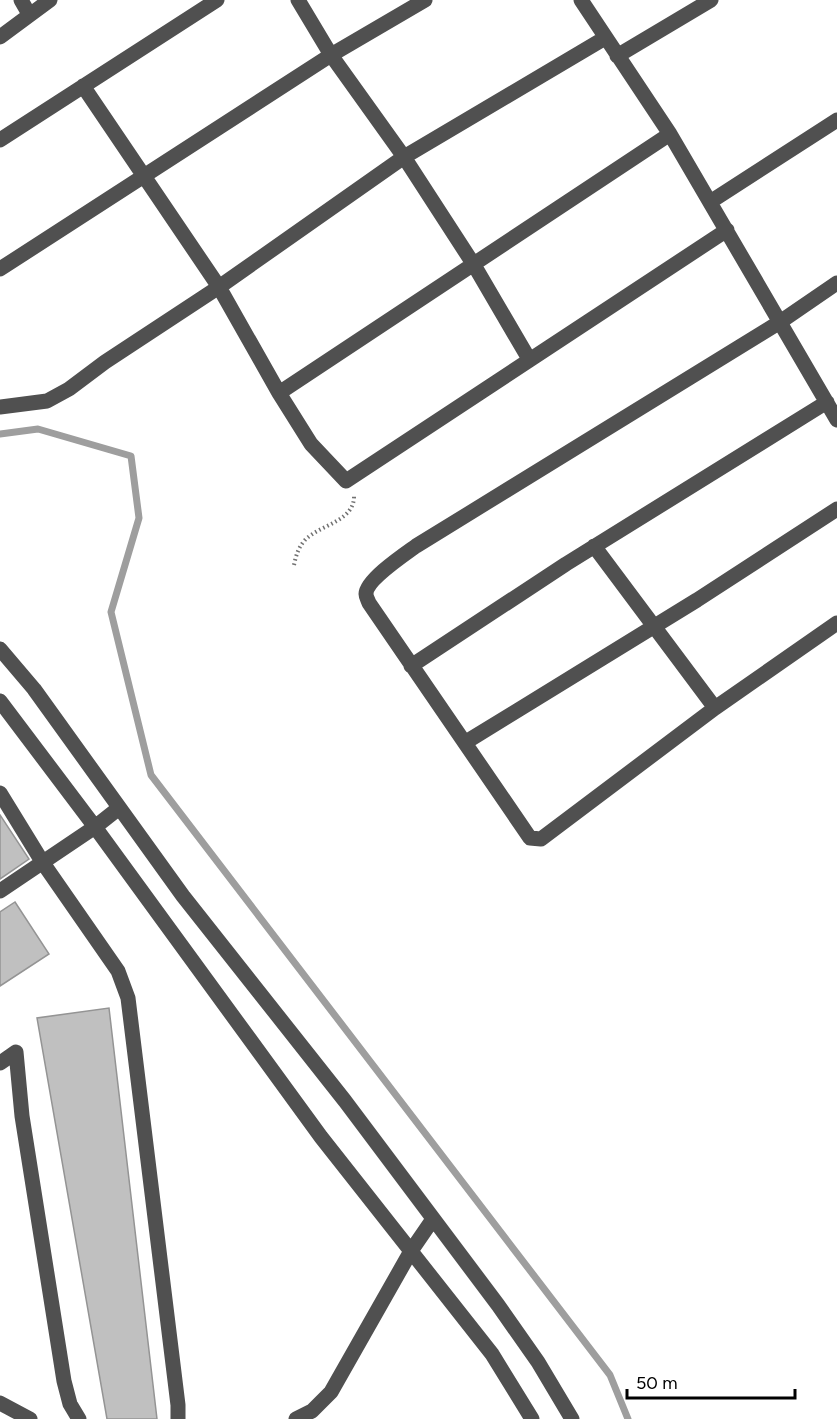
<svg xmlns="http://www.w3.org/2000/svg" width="837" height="1419" viewBox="0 0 837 1419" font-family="Figtree,sans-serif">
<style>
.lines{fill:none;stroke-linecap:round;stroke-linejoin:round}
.stream{stroke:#9e9e9e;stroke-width:7}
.building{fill:#c0c0c0;stroke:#949494;stroke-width:1.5}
.path{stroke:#727272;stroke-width:4;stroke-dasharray:1.5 3;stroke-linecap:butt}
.minor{stroke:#505050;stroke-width:15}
</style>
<rect width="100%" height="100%" fill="#fff"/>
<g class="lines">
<path class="stream" d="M0,434L38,429L131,456L139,518L111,612L151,775L610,1375L628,1419"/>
</g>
<path class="building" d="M0,815L29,859L0,879Z
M15,902L49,954L0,986V912Z
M109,1008L157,1419H107L37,1018Z"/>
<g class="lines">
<path class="path" d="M294,565C296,555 299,546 306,539C322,524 355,521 354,495"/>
<path class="minor" d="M21,0L29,14
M298,0L331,55L404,157L474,265L529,359
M581,0L670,134L837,420
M0,37L50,0
M617,56L711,0
M83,86L219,287L279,393L311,444L346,481L727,230
M0,140L217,0
M710,202L837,120
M0,269L331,55L425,0
M279,393L670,134
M0,407L47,401L69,389L105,362L219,287L404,157L605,38
M594,546L715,708L541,839L530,838L369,603C368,600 366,597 366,594C366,580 405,554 416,546L780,322L837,283
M0,649L34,689L183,896L345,1101L498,1305L538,1362L572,1419
M411,666L566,564L827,402
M0,701L95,827L321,1137L492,1354L532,1419
M715,708L837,623
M466,742L697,600L837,509
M0,793L43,863L118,971L128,998L178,1405V1419
M0,891L95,827L119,808
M0,1063L16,1052L22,1116L64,1381L70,1404L79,1419
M0,1403L30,1419
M296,1419L312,1411L331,1392L411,1251L433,1219"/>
</g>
<path d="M627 1389v9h168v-9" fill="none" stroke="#000000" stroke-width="3"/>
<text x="636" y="1389" font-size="18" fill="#000000" stroke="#ffffff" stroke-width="4.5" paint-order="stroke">50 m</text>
</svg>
